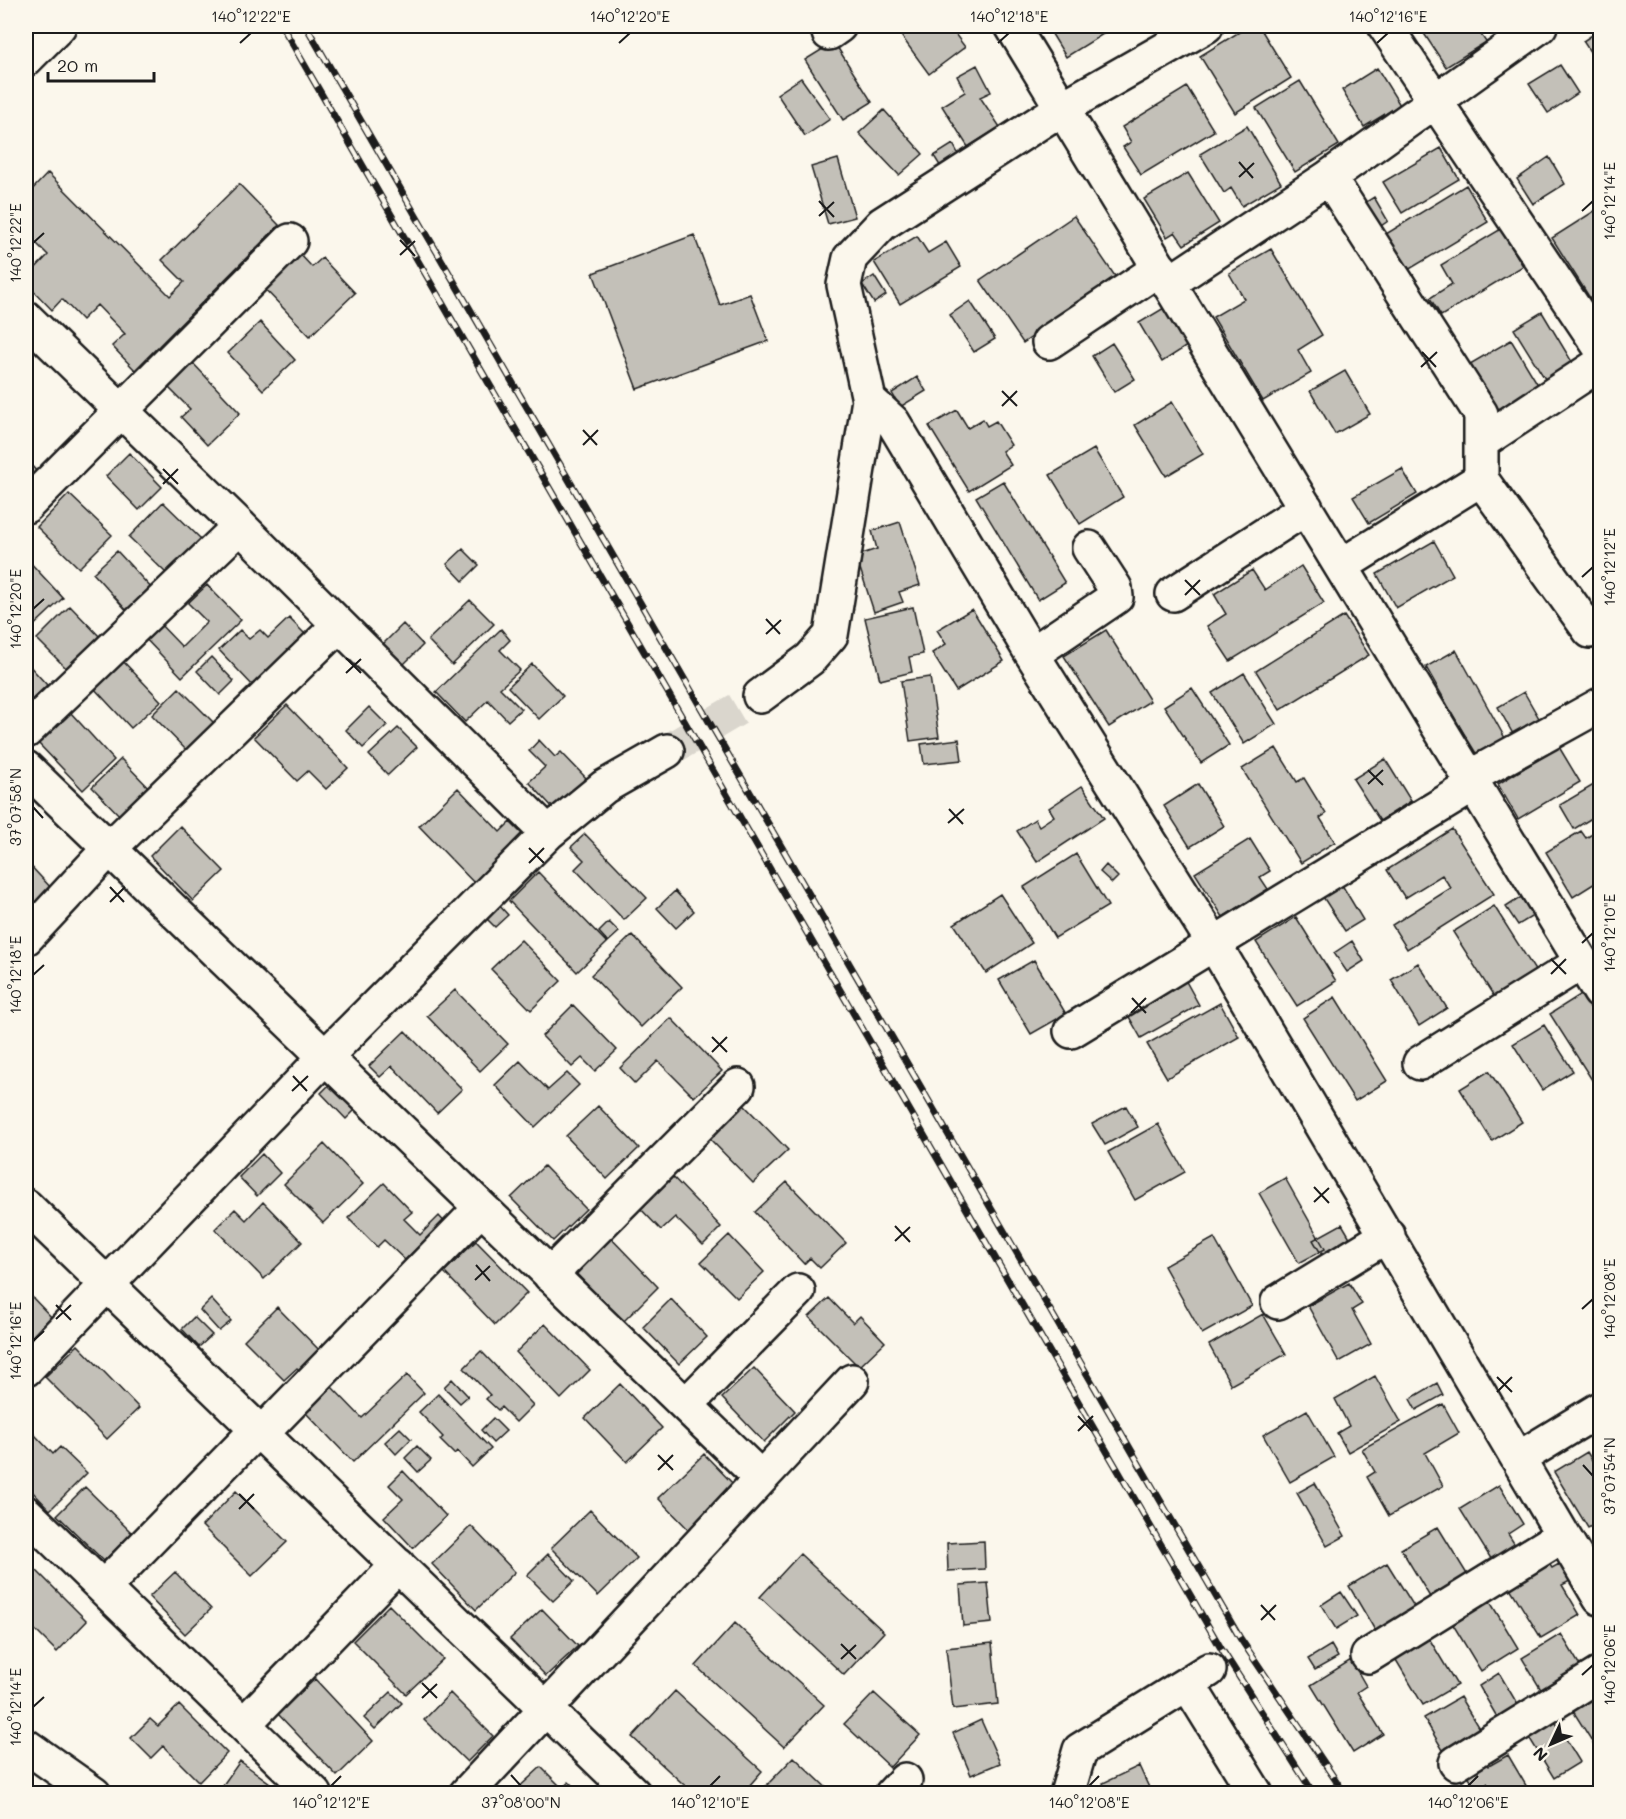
<svg xmlns="http://www.w3.org/2000/svg" width="1626" height="1819" viewBox="0 0 1626 1819" font-family="Mali,sans-serif">
<style>
.building{fill:#c3c0b8;stroke:#1c1c1c;stroke-width:1.5}
.lines{fill:none;stroke-linecap:round;stroke-linejoin:round}
.minor-tunnel{stroke:#dad6cd;stroke-width:33;stroke-dasharray:33 16;stroke-linecap:butt}
.minor-casing{stroke:#1c1c1c;stroke-width:38}
.minor{stroke:#fbf7ec;stroke-width:33}
.rail-casing{stroke:#1c1c1c;stroke-width:7}
.rail{stroke:#fbf7ec;stroke-width:4.5;stroke-dasharray:14;stroke-linecap:butt}
.ticks{fill:none;stroke:#1c1c1c;stroke-width:2}
.neatline{fill:none;stroke:#1c1c1c;stroke-width:2}
.ticks-label{font-size:15px;text-anchor:middle;fill:#1c1c1c}
</style>
<rect width="100%" height="100%" fill="#fbf7ec"/>
<filter id="ink" filterUnits="userSpaceOnUse"><feTurbulence type="fractalNoise" baseFrequency=".0167" numOctaves="2"/><feDisplacementMap in="SourceGraphic" scale="12" xChannelSelector="R" yChannelSelector="G"/><feConvolveMatrix kernelMatrix="1 2 1 2 8 2 1 2 1" color-interpolation-filters="sRGB"/></filter>
<g filter="url(#ink)">
<path class="building" d="M894,26H949L965,47L929,74Z
M1047,26H1116L1066,57Z
M1249,26H1259L1291,78L1235,113L1200,56Z
M1419,26H1475L1486,42L1446,67Z
M1600,30V67L1583,41Z
M834,42L872,102L843,120L805,60Z
M977,65L991,92L980,97L1000,127L968,147L942,106L965,92L957,76Z
M1560,65L1578,93L1548,113L1529,84Z
M1377,68L1400,105L1364,127L1342,90Z
M801,78L830,119L805,136L777,94Z
M1300,81L1339,145L1295,172L1256,108Z
M1187,87L1214,131L1141,175L1123,147L1131,142L1122,127Z
M884,110L923,154L899,175L859,133Z
M1247,126L1281,183L1242,206L1231,188L1224,193L1200,154Z
M953,144L960,157L942,169L934,156Z
M1441,148L1459,179L1402,213L1383,182Z
M1549,157L1565,184L1533,204L1517,179Z
M838,159L855,217L828,224L811,167Z
M48,173L170,296L184,282L162,260L239,184L279,225L135,370L112,346L125,334L97,305L82,320L62,299L52,310L26,283V278L48,255L35,242L26,251V196Z
M1188,173L1219,223L1184,245L1175,232L1167,237L1144,199Z
M1466,185L1488,222L1408,270L1386,234Z
M1374,197L1388,221L1378,228L1363,204Z
M1596,210L1600,216V314L1552,238Z
M1074,216L1117,279L1023,343L980,280Z
M1501,229L1523,266L1441,316L1430,298L1452,284L1441,265Z
M694,235L720,305L750,294L768,341L637,389L593,273Z
M917,236L928,253L946,242L961,267L900,304L874,262Z
M1271,249L1322,335L1298,350L1311,373L1263,401L1213,317L1244,299L1229,273Z
M297,251L312,267L322,258L355,293L310,336L261,285Z
M874,276L886,295L874,303L862,284Z
M970,301L995,339L974,352L950,315Z
M1164,308L1187,346L1162,362L1139,323Z
M1542,312L1572,362L1545,379L1514,329Z
M260,322L295,360L263,390L228,353Z
M1511,340L1540,388L1500,412L1470,364Z
M1112,343L1135,379L1114,392L1092,356Z
M190,360L240,413L207,445L181,417L190,409L165,384Z
M1345,371L1370,414L1335,434L1310,391Z
M917,377L926,391L900,407L892,393Z
M1172,402L1203,454L1166,476L1135,425Z
M957,410L968,428L983,419L987,426L996,421L1011,445L1002,451L1011,465L969,491L929,426Z
M1094,449L1123,497L1080,524L1050,475Z
M129,453L162,487L139,510L106,476Z
M26,459L37,472L26,483Z
M1402,469L1417,494L1369,523L1353,497Z
M1003,481L1065,583L1038,600L976,497Z
M69,494L112,535L79,568L37,527Z
M163,502L201,539L167,574L129,537Z
M900,522L920,585L899,592L903,602L874,612L856,556L877,549L872,531Z
M1434,541L1453,575L1396,608L1377,574Z
M463,549L479,565L463,581L447,564Z
M117,551L153,590L128,612L93,573Z
M26,558L63,598L26,633Z
M1301,566L1324,603L1230,661L1207,626L1226,614L1214,594L1252,570L1265,590Z
M207,585L241,620L182,677L143,636L158,622L182,647L207,622L188,603Z
M470,600L494,624L452,665L428,640Z
M70,606L101,638L68,670L37,639Z
M913,607L923,654L909,657L912,672L880,680L865,618Z
M972,609L1004,661L956,691L932,653L946,644L937,630Z
M1344,616L1369,655L1280,710L1256,671Z
M289,618L308,637L255,688L219,650L240,630L249,639L260,630L268,638Z
M403,624L423,645L403,665L383,644Z
M501,629L510,640L500,650L520,670L500,688L521,709L508,721L488,700L465,722L436,692Z
M1106,630L1150,701L1109,727L1064,656Z
M1456,650L1506,740L1477,757L1426,667Z
M211,657L234,681L220,695L197,671Z
M121,659L161,701L131,728L92,686Z
M26,662L47,685L26,705Z
M532,664L563,696L539,719L508,687Z
M1244,673L1276,724L1244,744L1212,693Z
M930,677L939,737L910,741L901,681Z
M179,688L217,726L189,753L152,715Z
M1192,688L1229,745L1201,763L1164,706Z
M1524,692L1540,720L1513,734L1498,707Z
M287,705L348,768L326,789L308,771L297,781L254,737Z
M369,707L387,725L363,748L346,730Z
M70,712L114,760L83,790L38,743Z
M398,728L417,747L388,775L369,755Z
M959,739L962,760L924,764L921,744Z
M539,740L555,757L561,752L587,779L555,810L529,782L545,767L529,751Z
M1559,747L1580,782L1518,819L1498,784Z
M1276,748L1297,782L1304,778L1326,814L1320,818L1335,842L1301,863L1242,769Z
M121,759L152,791L123,819L92,787Z
M1385,759L1411,801L1380,821L1353,779Z
M1597,783L1600,788V813L1574,829L1560,805Z
M1198,784L1224,826L1190,847L1164,806Z
M1082,786L1104,818L1037,862L1017,831L1035,819L1039,826L1054,816L1049,808Z
M458,788L500,832L510,822L526,838L477,886L419,826Z
M180,826L224,871L193,901L150,856Z
M1452,829L1494,894L1407,949L1392,925L1451,888L1442,875L1405,898L1387,870Z
M1600,829V880L1573,897L1546,852L1581,831L1586,838Z
M585,834L647,898L624,920L575,869L584,860L571,847Z
M1250,839L1270,871L1260,877L1268,889L1223,917L1195,873Z
M1076,854L1108,906L1055,938L1024,887Z
M26,861L53,890L26,916Z
M1106,865L1118,877L1112,883L1100,872Z
M538,872L607,943L577,972L509,901Z
M1342,885L1363,920L1345,931L1323,897Z
M675,891L694,911L676,928L657,908Z
M1000,894L1032,943L986,973L954,924Z
M1526,894L1538,913L1518,925L1506,907Z
M498,904L508,915L495,927L485,917Z
M1494,906L1536,972L1495,998L1453,932Z
M1296,917L1336,981L1297,1006L1256,942Z
M609,922L619,932L608,942L599,932Z
M632,935L682,987L641,1027L591,975Z
M521,940L561,981L531,1010L491,969Z
M1352,941L1364,961L1347,972L1334,953Z
M1034,960L1066,1014L1031,1034L999,980Z
M1418,963L1447,1008L1419,1026L1391,980Z
M1183,976L1199,1005L1141,1038L1124,1008Z
M455,990L508,1044L480,1071L427,1016Z
M1583,993L1600,1021V1074L1592,1080L1550,1014Z
M1335,997L1387,1081L1355,1101L1303,1018Z
M1220,1003L1239,1037L1167,1078L1147,1044Z
M573,1005L617,1050L595,1071L582,1058L572,1067L542,1036Z
M671,1018L722,1071L694,1097L658,1061L635,1084L620,1068Z
M1544,1025L1573,1071L1542,1090L1513,1044Z
M405,1031L462,1089L437,1113L392,1066L380,1077L369,1066Z
M520,1061L548,1090L567,1073L579,1085L535,1127L495,1085Z
M1489,1071L1522,1122L1492,1141L1460,1089Z
M334,1080L359,1106L346,1119L321,1093Z
M743,1104L788,1150L753,1183L708,1137Z
M598,1106L639,1148L607,1179L566,1136Z
M1126,1106L1138,1127L1105,1145L1092,1124Z
M1158,1124L1185,1172L1135,1200L1108,1152Z
M324,1144L363,1184L323,1223L284,1184Z
M262,1154L280,1173L257,1196L239,1177Z
M544,1166L586,1209L553,1241L511,1198Z
M670,1174L721,1227L703,1245L675,1217L661,1230L637,1205Z
M1285,1178L1325,1249L1299,1263L1259,1193Z
M787,1182L846,1243L820,1268L810,1258L804,1264L755,1212Z
M384,1183L412,1212L404,1219L420,1235L439,1216L449,1227L423,1253L418,1247L405,1260L384,1240L377,1247L348,1218Z
M263,1202L302,1242L264,1279L215,1229L235,1209L246,1220Z
M1342,1224L1352,1241L1323,1257L1313,1240Z
M606,1233L658,1287L623,1322L570,1267Z
M729,1235L764,1272L737,1298L701,1262Z
M1214,1238L1252,1306L1202,1334L1164,1266Z
M476,1241L527,1293L495,1325L444,1272Z
M1349,1283L1362,1304L1352,1310L1371,1344L1339,1362L1308,1306Z
M31,1296L55,1321L31,1344L26,1339V1301Z
M829,1298L853,1323L860,1316L885,1342L859,1367L809,1317Z
M211,1299L231,1321L219,1331L200,1310Z
M671,1299L707,1337L679,1364L643,1327Z
M277,1307L323,1354L302,1373L297,1368L284,1380L244,1340Z
M1263,1314L1286,1354L1231,1385L1209,1345Z
M194,1317L212,1335L199,1347L182,1329Z
M545,1324L590,1370L561,1399L516,1352Z
M78,1345L139,1408L107,1439L45,1377Z
M481,1351L533,1405L516,1422L501,1407L498,1410L486,1399L490,1395L464,1368Z
M754,1368L795,1411L764,1442L722,1398Z
M407,1375L424,1393L353,1462L305,1412L331,1386L362,1418Z
M1375,1376L1401,1422L1348,1452L1337,1433L1349,1426L1335,1399Z
M452,1379L468,1396L460,1403L444,1387Z
M1437,1383L1443,1395L1416,1410L1410,1399Z
M620,1384L662,1428L627,1462L585,1418Z
M438,1394L491,1449L472,1467L457,1451L454,1454L440,1440L443,1437L419,1412Z
M1443,1404L1459,1433L1425,1453L1443,1486L1389,1516L1367,1477L1375,1472L1362,1449Z
M1307,1410L1334,1457L1290,1482L1263,1435Z
M493,1418L506,1431L493,1443L481,1430Z
M400,1428L411,1439L396,1454L385,1442Z
M34,1434L53,1454L60,1447L87,1473L50,1510L26,1485V1443Z
M417,1446L431,1460L418,1472L405,1458Z
M1587,1452L1600,1473V1520L1588,1528L1554,1472Z
M704,1454L736,1487L690,1531L658,1498Z
M403,1471L446,1516L413,1548L384,1517L403,1499L389,1485Z
M1315,1483L1345,1536L1327,1546L1297,1493Z
M1499,1485L1523,1524L1508,1534L1517,1548L1493,1562L1460,1509Z
M85,1487L132,1533L104,1561L57,1515Z
M236,1491L287,1542L252,1576L202,1526Z
M590,1510L637,1558L598,1596L551,1548Z
M471,1526L515,1572L476,1610L432,1564Z
M1438,1527L1470,1579L1433,1602L1401,1549Z
M984,1541L985,1569L948,1571L947,1543Z
M548,1554L574,1581L553,1601L527,1575Z
M800,1554L884,1632L844,1675L760,1597Z
M1546,1559L1552,1568L1559,1564L1570,1581L1562,1585L1580,1615L1541,1638L1507,1583Z
M26,1560L87,1621L57,1652L26,1621Z
M1387,1563L1415,1608L1376,1632L1349,1586Z
M175,1572L211,1609L185,1634L149,1597Z
M988,1583L992,1623L963,1626L960,1585Z
M1341,1592L1357,1616L1336,1629L1321,1605Z
M1489,1600L1518,1648L1481,1671L1452,1623Z
M389,1605L443,1659L406,1694L353,1641Z
M542,1609L578,1646L546,1676L510,1639Z
M735,1623L824,1705L784,1747L696,1666Z
M1561,1634L1582,1669L1543,1693L1522,1658Z
M1427,1635L1457,1685L1423,1705L1393,1655Z
M992,1643L998,1704L953,1709L946,1648Z
M1331,1645L1338,1657L1315,1670L1308,1659Z
M1351,1660L1366,1686L1357,1692L1383,1734L1353,1753L1311,1685Z
M1499,1673L1518,1705L1497,1717L1479,1686Z
M315,1679L373,1741L337,1776L278,1714Z
M675,1691L762,1771L742,1794H694L632,1737Z
M391,1692L402,1703L375,1729L364,1718Z
M450,1693L493,1736L467,1762L424,1720Z
M874,1693L920,1735L890,1767L844,1724Z
M1600,1694V1754L1573,1711Z
M1460,1697L1480,1730L1444,1752L1424,1718Z
M179,1705L227,1753L199,1782L163,1746L151,1758L131,1738L150,1719L158,1726Z
M1553,1718L1580,1762L1554,1778L1527,1734Z
M981,1720L1000,1763L971,1775L953,1733Z
M1508,1755L1531,1794H1494L1487,1783L1477,1790L1466,1772L1485,1760L1489,1766Z
M794,1757L832,1793V1794H772L765,1787Z
M240,1761L285,1794H220L218,1792Z
M1139,1766L1152,1794H1108L1103,1783Z
M541,1767L562,1788L569,1782L581,1794H517L515,1791Z"/>
<g class="lines">
<path class="minor-tunnel" d="M667,751L760,696"/>
<defs>
<path id="minor" d="M1012,26L1600,992
M1385,26L1600,347
M829,33L839,26
M26,59L59,26
M1329,177L1481,414V479L1590,631
M1169,283L1329,177L1540,26
M26,318L240,526L548,833
M1049,342L1160,268
M869,400L893,422L1032,654L1213,942L1600,1598
M1483,441L1600,364
M26,506L290,241
M1341,566L1481,479
M1173,594L1306,508
M1032,654L1116,597L1115,588L1089,548
M760,696L810,659L831,635L869,400L844,285L850,258L882,224L1062,108L1206,26
M26,731L240,526
M26,768L760,1477
M1470,777L1600,705
M26,938L109,849L338,626
M1071,1031L1474,785
M1420,1063L1582,962
M26,1206L634,1794
M550,1275L738,1086
M1278,1302L1388,1235
M26,1369L325,1057L548,833L604,787L667,751
M686,1405L798,1291
M261,1434L481,1208
M1518,1459L1600,1409
M26,1513L315,1794
M103,1588L257,1430
M1368,1656L1562,1536
M1188,1684L1256,1794
M244,1724L398,1565
M26,1746L94,1794
M1456,1763L1600,1674
M466,1794L852,1381
M892,1794L905,1780
M1067,1794L1080,1750L1209,1670"/>
</defs>
<use href="#minor" class="minor-casing"/>
<use href="#minor" class="minor"/>
<defs>
<path id="rail" d="M282,26L1222,1650L1314,1794
M306,26L1240,1638L1345,1794"/>
</defs>
<use href="#rail" class="rail-casing"/>
<use href="#rail" class="rail"/>
</g>
</g>
<path class="ticks" d="M240,43L251,33M619,43L630,33M998,43L1009,33M1377,43L1388,33M1239,162L1253,178M1239,177L1254,163M819,201L834,217M1582,211L1593,201M819,216L834,202M400,240L415,256M33,243L44,233M400,255L415,241M1422,352L1436,367M1421,367L1437,352M1002,391L1017,406M1002,406L1017,391M583,430L597,445M583,445L598,430M163,469L178,484M163,484L178,469M1582,577L1593,567M1185,580L1200,595M1185,595L1200,580M33,609L44,599M766,619L780,634M766,634L781,620M346,658L361,673M346,673L361,659M1368,770L1383,785M1368,784L1383,770M33,807L43,818M949,809L963,824M948,823L964,809M529,848L544,863M529,863L544,848M110,887L124,902M110,902L125,887M1582,943L1593,933M1551,959L1566,974M1551,974L1566,959M33,975L44,965M1132,998L1146,1013M1131,1013L1146,998M712,1037L727,1052M712,1052L727,1037M293,1076L307,1091M292,1091L308,1076M1314,1187L1329,1203M1314,1202L1329,1188M895,1226L910,1242M895,1241L910,1227M476,1265L490,1281M475,1280L490,1266M56,1305L71,1320M1582,1309L1593,1299M56,1319L71,1305M33,1341L44,1331M1497,1377L1512,1392M1497,1392L1512,1377M1078,1416L1092,1431M1078,1431L1093,1416M658,1455L673,1470M1583,1465L1593,1476M658,1470L673,1455M239,1494L254,1509M239,1509L254,1494M1261,1605L1275,1620M1261,1620L1276,1605M841,1644L856,1659M841,1659L856,1645M1582,1675L1593,1665M422,1683L437,1698M422,1698L437,1684M33,1707L44,1697M511,1775L521,1786M331,1786L341,1776M710,1786L720,1776M1089,1786L1099,1776M1468,1786L1478,1776"/>
<rect width="1626" height="1819" fill="none" stroke="#fbf7ec" stroke-width="66"/>
<g transform="translate(1551 1744) rotate(226)" stroke="#fbf7ec" stroke-width="4.5" paint-order="stroke">
<path d="M0-4.5L10 22L0 15L-10 22Z" fill="#1c1c1c"/>
<text y="-9" font-size="16" font-weight="bold" text-anchor="middle" fill="#1c1c1c">N</text>
</g>
<path d="M48 72v9h106v-9" fill="none" stroke="#1c1c1c" stroke-width="3"/>
<text x="57" y="72" font-size="18" fill="#1c1c1c" stroke="#fbf7ec" stroke-width="4.5" paint-order="stroke">20 m</text>
<rect x="33" y="33" width="1560" height="1753" class="neatline"/>
<g class="ticks-label">
<text x="251" y="22">140°12'22"E</text>
<text x="630" y="22">140°12'20"E</text>
<text x="1009" y="22">140°12'18"E</text>
<text x="1388" y="22">140°12'16"E</text>
<text transform="translate(1610 201) rotate(-90)" y="5">140°12'14"E</text>
<text transform="translate(16 243) rotate(-90)" y="5">140°12'22"E</text>
<text transform="translate(1610 567) rotate(-90)" y="5">140°12'12"E</text>
<text transform="translate(16 609) rotate(-90)" y="5">140°12'20"E</text>
<text transform="translate(16 807) rotate(-90)" y="5">37°07'58"N</text>
<text transform="translate(1610 933) rotate(-90)" y="5">140°12'10"E</text>
<text transform="translate(16 975) rotate(-90)" y="5">140°12'18"E</text>
<text transform="translate(1610 1299) rotate(-90)" y="5">140°12'08"E</text>
<text transform="translate(16 1341) rotate(-90)" y="5">140°12'16"E</text>
<text transform="translate(1610 1476) rotate(-90)" y="5">37°07'54"N</text>
<text transform="translate(1610 1665) rotate(-90)" y="5">140°12'06"E</text>
<text transform="translate(16 1707) rotate(-90)" y="5">140°12'14"E</text>
<text x="331" y="1808">140°12'12"E</text>
<text x="521" y="1808">37°08'00"N</text>
<text x="710" y="1808">140°12'10"E</text>
<text x="1089" y="1808">140°12'08"E</text>
<text x="1468" y="1808">140°12'06"E</text>
</g>
</svg>
